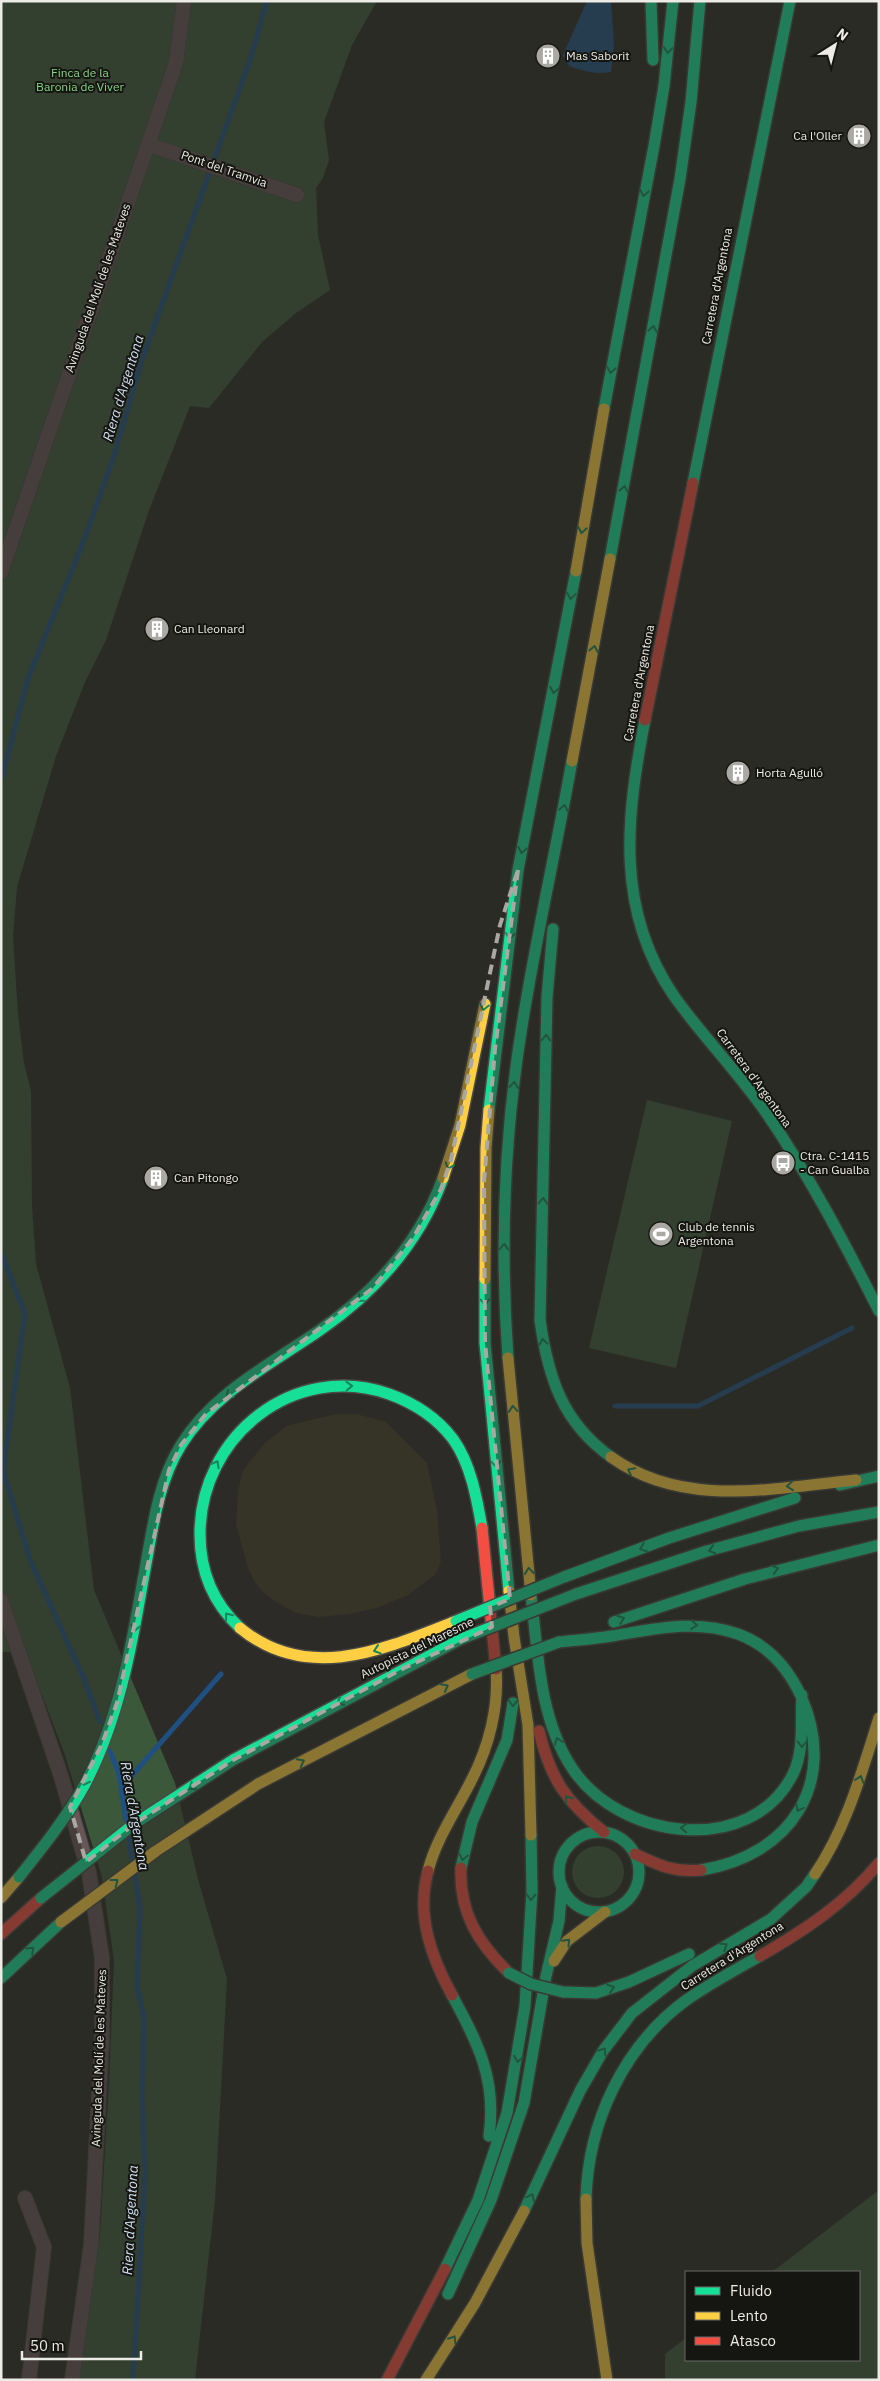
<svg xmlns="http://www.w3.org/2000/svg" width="880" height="2381" viewBox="0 0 880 2381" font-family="'IBM Plex Sans',sans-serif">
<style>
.built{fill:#363427}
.green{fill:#3c583a}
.water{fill:#1f5081}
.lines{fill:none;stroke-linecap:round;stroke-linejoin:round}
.stream{stroke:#1f5081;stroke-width:5}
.street-casing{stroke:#4a4946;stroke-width:16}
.fast-casing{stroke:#4a4946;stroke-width:14}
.slow-casing{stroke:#4a4946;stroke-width:14}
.jam-casing{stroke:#4a4946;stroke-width:14}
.street{stroke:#665657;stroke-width:14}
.fast{stroke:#16e098;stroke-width:11}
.slow{stroke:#ffcf43;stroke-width:11}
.jam{stroke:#f24e42;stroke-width:11}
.fast-bridge-casing{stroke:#4a4946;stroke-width:14;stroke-linecap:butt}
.slow-bridge-casing{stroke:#4a4946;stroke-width:14;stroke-linecap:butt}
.fast-bridge{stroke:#16e098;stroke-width:11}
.slow-bridge{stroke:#ffcf43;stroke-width:11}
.oneway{stroke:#16855b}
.marked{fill:none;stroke:#a9a8a3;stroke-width:4;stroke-dasharray:10 6;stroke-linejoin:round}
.labels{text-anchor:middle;stroke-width:4;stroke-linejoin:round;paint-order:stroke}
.poi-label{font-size:12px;fill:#edebe6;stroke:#151511;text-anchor:start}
.park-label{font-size:12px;fill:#88d583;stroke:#151511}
.street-label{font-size:12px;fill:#edebe6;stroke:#151511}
.water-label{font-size:14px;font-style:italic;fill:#d0dfef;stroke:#151511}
</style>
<rect width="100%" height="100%" fill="#2c2b27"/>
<path class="built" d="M336,1414H357L386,1422L427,1463L437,1510L441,1561L435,1575L408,1595L377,1608L349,1614L318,1617L297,1613L279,1604L265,1594L255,1583L248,1568L236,1524L238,1491L243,1470L264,1444L286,1426Z"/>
<path class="green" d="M1,1H377L352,45L324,122L329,160L323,178L316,188L318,235L330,290L296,313L262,342L209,408L190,406L148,513L106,640L85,682L56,756L17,887L13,936L18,1015L24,1063L31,1091L32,1207L36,1264L70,1388L94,1590L175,1783L199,1883L227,1979L215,2200L195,2380H79L100,2234L109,2084L114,1961L102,1877L65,1755L24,1648L16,1652H1Z
M647,1100L732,1121L676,1368L589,1348Z
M572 1872a26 26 0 1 1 52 0a26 26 0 1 1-52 0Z
M879,2190V2380H665V2354L686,2338V2360H859V2272H772Z"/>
<path class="water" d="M587,1H611L614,44L611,72C596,75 584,71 569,66L563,55Z"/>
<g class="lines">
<path class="stream" d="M1,781L28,678L81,548L113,459L141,363L251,57L267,1
M1,1252L25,1314L3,1471L30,1560L84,1679L100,1722
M615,1406H698L852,1328
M110,1751L119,1774L126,1820
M121,1788L221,1674
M129,1839L132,1860
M133,2380L145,2176L142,2095L144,2018L137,1986L140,1909L135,1876"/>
<defs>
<path id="street" d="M150,145L297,195
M1,572L176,63L184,1
M1,1600L61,1776L89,1873L102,1958V2038L91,2245L72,2380
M25,2198L44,2247L29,2380"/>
<path id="fast" d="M651,1L653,60
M604,409L654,146L664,86L673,1
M693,483L790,1
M610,559L680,179L691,102L700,1
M645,720C626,817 615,910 674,996C703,1037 739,1073 767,1114C810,1177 845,1244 879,1311
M553,929L547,997L540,1320C548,1377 562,1422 611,1457
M489,1110L518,870L576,571
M485,1279V1343L509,1591
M508,1358C500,1247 504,1136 522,1026C536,937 556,850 572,761
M840,1485L879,1476
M564,1577L669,1538L795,1498
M143,1580C152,1535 156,1485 181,1445C213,1393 271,1364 320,1330C375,1292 420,1242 443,1178
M576,1594L707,1551L799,1526L879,1512
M531,1595C538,1652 539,1718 572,1768C619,1840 751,1858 793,1774C805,1749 800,1721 802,1695
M614,1622L745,1579L879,1545
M240,1628C213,1603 200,1571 200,1534C200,1436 294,1361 389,1394C414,1403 437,1418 453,1439C471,1464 477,1499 482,1528
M559,1642C577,1640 594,1639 612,1636C655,1629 695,1619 738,1634C768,1645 788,1668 801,1696C839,1782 791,1856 701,1870
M233,1760L461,1639
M559 1872a40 40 0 1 1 80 0a40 40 0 1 1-80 0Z
M461,1868L472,1822L507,1740L513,1703
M1,1978L61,1922
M563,1992L596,1993L629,1982L689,1954
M452,1995C478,2043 497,2080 489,2136
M586,2199C588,2123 623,2047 685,2001C709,1984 735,1970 760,1956
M524,2211L580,2091L603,2051L632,2013L692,1966L771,1919L806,1887L815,1874
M445,2269L478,2200L507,2113L525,2006L532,1891L531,1835
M448,2294L491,2200L524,2103L546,1976L559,1921L562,1886"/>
<path id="slow" d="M576,571L604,409
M572,761L610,559
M443,1178L460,1125L485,1004
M485,1279L486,1148L489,1110
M508,1358L531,1595
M611,1457C683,1509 774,1488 856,1480
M509,1591L514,1637L528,1725L531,1835
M240,1628C308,1684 385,1649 456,1621
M258,1784L472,1674
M428,1871C436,1839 456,1811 471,1781C489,1747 499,1707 496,1669
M815,1874C847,1827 862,1771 879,1718
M1,1898L19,1877
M554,1961L567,1941L605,1912
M586,2199L587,2243L607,2380
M426,2380L475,2303L524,2211"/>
<path id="jam" d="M645,720L693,483
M482,1528L496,1669
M539,1731C550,1778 566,1802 604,1832
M635,1854C658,1865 675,1873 701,1870
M461,1868C459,1912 478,1943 509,1973
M428,1871C416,1915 431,1957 452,1995
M1,1934L41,1898
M760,1956C805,1930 846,1903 879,1863
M387,2380L445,2269"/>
</defs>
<use href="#street" class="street-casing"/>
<use href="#fast" class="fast-casing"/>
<use href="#slow" class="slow-casing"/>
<use href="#jam" class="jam-casing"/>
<use href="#street" class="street"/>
<use href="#fast" class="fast"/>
<use href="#slow" class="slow"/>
<use href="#jam" class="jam"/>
<defs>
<path id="fast-bridge" d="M456,1621L564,1577
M461,1639L576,1594
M472,1674L559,1642
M19,1877C43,1847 67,1817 85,1784C118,1721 131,1650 143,1580
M41,1898L134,1824L233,1760
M509,1973L531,1984L563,1992"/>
<path id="slow-bridge" d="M61,1922L156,1851L258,1784"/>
</defs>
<use href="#fast-bridge" class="fast-bridge-casing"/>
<use href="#slow-bridge" class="slow-bridge-casing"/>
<use href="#fast-bridge" class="fast-bridge"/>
<use href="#slow-bridge" class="slow-bridge"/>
</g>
<defs><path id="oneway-chevron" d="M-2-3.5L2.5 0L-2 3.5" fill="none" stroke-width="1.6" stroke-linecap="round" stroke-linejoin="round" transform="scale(1.25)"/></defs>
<g class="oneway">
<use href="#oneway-chevron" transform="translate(668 50) rotate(96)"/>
<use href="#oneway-chevron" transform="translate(644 193) rotate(101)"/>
<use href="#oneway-chevron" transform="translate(653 329) rotate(-80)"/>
<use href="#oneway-chevron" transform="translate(611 370) rotate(100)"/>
<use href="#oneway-chevron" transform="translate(624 489) rotate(-80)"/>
<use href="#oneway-chevron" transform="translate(582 530) rotate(100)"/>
<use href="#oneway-chevron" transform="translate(571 596) rotate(98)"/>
<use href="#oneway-chevron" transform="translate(594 649) rotate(-79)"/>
<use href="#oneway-chevron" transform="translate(554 690) rotate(101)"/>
<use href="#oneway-chevron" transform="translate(564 808) rotate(-79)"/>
<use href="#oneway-chevron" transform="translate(522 850) rotate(101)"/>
<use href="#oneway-chevron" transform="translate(510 936) rotate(97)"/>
<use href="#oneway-chevron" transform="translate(484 1007) rotate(102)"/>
<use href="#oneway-chevron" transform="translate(546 1038) rotate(-88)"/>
<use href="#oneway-chevron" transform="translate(514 1085) rotate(-83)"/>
<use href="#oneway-chevron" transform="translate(449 1166) rotate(109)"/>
<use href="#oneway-chevron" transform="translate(543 1201) rotate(-88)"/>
<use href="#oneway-chevron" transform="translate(504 1247) rotate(-88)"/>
<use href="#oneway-chevron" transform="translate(360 1299) rotate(141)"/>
<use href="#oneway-chevron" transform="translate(485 1302) rotate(89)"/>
<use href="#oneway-chevron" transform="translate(543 1342) rotate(-99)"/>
<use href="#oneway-chevron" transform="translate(349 1386) rotate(-2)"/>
<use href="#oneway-chevron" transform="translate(229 1395) rotate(140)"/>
<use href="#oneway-chevron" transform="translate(513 1409) rotate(-95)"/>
<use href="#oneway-chevron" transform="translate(216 1464) rotate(-61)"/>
<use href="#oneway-chevron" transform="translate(496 1464) rotate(85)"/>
<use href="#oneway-chevron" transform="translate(631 1471) rotate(-153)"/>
<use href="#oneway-chevron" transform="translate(790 1486) rotate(175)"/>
<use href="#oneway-chevron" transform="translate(643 1548) rotate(159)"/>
<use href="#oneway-chevron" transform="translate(712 1550) rotate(164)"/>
<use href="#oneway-chevron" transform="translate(775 1569) rotate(-16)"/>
<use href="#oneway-chevron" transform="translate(529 1571) rotate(-96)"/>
<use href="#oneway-chevron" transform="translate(228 1616) rotate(-128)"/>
<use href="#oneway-chevron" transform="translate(621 1619) rotate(-20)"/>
<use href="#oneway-chevron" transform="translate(694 1625) rotate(4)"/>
<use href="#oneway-chevron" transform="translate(135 1628) rotate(102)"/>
<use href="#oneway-chevron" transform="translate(377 1650) rotate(162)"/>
<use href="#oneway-chevron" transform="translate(445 1687) rotate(-28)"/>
<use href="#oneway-chevron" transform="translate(340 1702) rotate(152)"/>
<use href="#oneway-chevron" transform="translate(513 1703) rotate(93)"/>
<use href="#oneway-chevron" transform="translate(558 1741) rotate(-110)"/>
<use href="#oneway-chevron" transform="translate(802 1744) rotate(91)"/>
<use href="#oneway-chevron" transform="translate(301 1762) rotate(-27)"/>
<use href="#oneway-chevron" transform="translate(860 1779) rotate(-71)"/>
<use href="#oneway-chevron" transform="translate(85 1782) rotate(117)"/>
<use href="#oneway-chevron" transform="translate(192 1787) rotate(147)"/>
<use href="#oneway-chevron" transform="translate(568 1799) rotate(-128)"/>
<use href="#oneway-chevron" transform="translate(799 1808) rotate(118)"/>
<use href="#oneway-chevron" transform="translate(684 1828) rotate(-178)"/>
<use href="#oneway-chevron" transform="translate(463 1857) rotate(102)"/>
<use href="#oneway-chevron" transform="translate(115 1882) rotate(-37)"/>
<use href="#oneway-chevron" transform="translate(531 1897) rotate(92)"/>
<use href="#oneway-chevron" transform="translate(567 1942) rotate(-47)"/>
<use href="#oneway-chevron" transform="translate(724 1946) rotate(-32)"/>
<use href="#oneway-chevron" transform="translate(31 1950) rotate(-43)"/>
<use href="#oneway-chevron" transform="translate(611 1988) rotate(-18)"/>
<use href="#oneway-chevron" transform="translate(603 2051) rotate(-57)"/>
<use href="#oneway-chevron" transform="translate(518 2059) rotate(99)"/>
<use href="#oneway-chevron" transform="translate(531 2197) rotate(-64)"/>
<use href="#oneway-chevron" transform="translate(453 2339) rotate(-58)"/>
</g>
<path d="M0 0H880V2381H0ZM518,870L495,1049L484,1182L485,1343L510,1599L490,1607L492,1627L404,1668L233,1760L134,1824L86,1862L70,1807L102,1744L117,1703L169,1470L181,1445L206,1414L373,1288L413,1238L441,1189L451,1160L500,925Z" fill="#2c2b27" fill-opacity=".55" fill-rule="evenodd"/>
<path class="marked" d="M518,870L495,1049L484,1182L485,1343L510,1599L490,1607L492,1627L404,1668L233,1760L134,1824L86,1862L70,1807L102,1744L117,1703L169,1470L181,1445L206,1414L373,1288L413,1238L441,1189L451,1160L500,925Z"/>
<defs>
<symbol id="building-disc" viewBox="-11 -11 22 22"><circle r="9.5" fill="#a9a8a3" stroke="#151511"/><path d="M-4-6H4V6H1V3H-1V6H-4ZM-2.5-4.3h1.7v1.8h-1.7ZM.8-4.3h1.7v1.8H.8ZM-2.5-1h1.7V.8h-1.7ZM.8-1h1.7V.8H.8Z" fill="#fff"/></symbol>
<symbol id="bus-disc" viewBox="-11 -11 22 22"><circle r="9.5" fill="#a9a8a3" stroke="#151511"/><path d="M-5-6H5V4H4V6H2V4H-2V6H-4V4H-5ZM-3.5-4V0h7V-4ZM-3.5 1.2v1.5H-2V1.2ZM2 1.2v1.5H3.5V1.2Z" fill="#fff"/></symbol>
<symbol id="stadium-disc" viewBox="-11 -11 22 22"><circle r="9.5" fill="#a9a8a3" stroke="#151511"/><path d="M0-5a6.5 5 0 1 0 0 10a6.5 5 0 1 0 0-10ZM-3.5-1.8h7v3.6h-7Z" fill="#fff"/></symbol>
</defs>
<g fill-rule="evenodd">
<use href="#building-disc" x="534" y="42" width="28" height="28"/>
<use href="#building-disc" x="845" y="122" width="28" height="28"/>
<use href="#building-disc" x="143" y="615" width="28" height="28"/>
<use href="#building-disc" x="724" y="759" width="28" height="28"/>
<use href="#bus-disc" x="769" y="1149" width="28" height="28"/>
<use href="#building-disc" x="142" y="1164" width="28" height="28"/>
<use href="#stadium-disc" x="647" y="1220" width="28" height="28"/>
</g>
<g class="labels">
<g class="poi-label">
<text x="566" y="60">Mas Saborit</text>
<text x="842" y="140" text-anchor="end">Ca l'Oller</text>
<text x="174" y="633">Can Lleonard</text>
<text x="756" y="777">Horta Agulló</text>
<text x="800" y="1160">Ctra. C-1415<tspan x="800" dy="14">- Can Gualba</tspan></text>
<text x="174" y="1182">Can Pitongo</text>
<text x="678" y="1231">Club de tennis<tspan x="678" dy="14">Argentona</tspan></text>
</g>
<g class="park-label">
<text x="80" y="77">Finca de la<tspan x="80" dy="14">Baronia de Viver</tspan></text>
</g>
<g class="street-label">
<text transform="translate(224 169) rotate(19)" y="4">Pont del Tramvia</text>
<text transform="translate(717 286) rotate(-79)" y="4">Carretera d'Argentona</text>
<text transform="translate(98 288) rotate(-71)" y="4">Avinguda del Molí de les Mateves</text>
<text transform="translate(639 683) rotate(-79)" y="4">Carretera d'Argentona</text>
<text transform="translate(754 1078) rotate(54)" y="4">Carretera d'Argentona</text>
<text transform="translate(417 1648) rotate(-26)" y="4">Autopista del Maresme</text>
<text transform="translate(732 1956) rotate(-32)" y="4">Carretera d'Argentona</text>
<text transform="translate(99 2058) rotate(-88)" y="4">Avinguda del Molí de les Mateves</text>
</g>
<g class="water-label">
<text transform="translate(123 388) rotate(-73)" y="5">Riera d'Argentona</text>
<text transform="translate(135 1816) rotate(80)" y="5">Riera d'Argentona</text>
<text transform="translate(130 2220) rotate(-87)" y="5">Riera d'Argentona</text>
</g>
</g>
<rect width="880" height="2381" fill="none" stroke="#edebe6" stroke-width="5"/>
<rect x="685" y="2271" width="175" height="90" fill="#151511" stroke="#6b6b66"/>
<rect x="695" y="2287" width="25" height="8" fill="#16e098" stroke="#6b6b66"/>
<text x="730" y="2296" font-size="15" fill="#edebe6">Fluido</text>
<rect x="695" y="2312" width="25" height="8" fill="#ffcf43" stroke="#6b6b66"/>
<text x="730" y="2321" font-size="15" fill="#edebe6">Lento</text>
<rect x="695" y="2337" width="25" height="8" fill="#f24e42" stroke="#6b6b66"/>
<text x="730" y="2346" font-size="15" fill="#edebe6">Atasco</text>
<g transform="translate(835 45) rotate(36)" stroke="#151511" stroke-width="4" paint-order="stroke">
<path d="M0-4L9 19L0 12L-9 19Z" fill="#edebe6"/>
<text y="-8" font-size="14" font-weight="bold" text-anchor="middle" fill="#edebe6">N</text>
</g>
<path d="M22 2351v8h119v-8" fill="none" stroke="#edebe6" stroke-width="2.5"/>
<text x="30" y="2351" font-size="15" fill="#edebe6" stroke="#151511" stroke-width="4" paint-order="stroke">50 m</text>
</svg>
